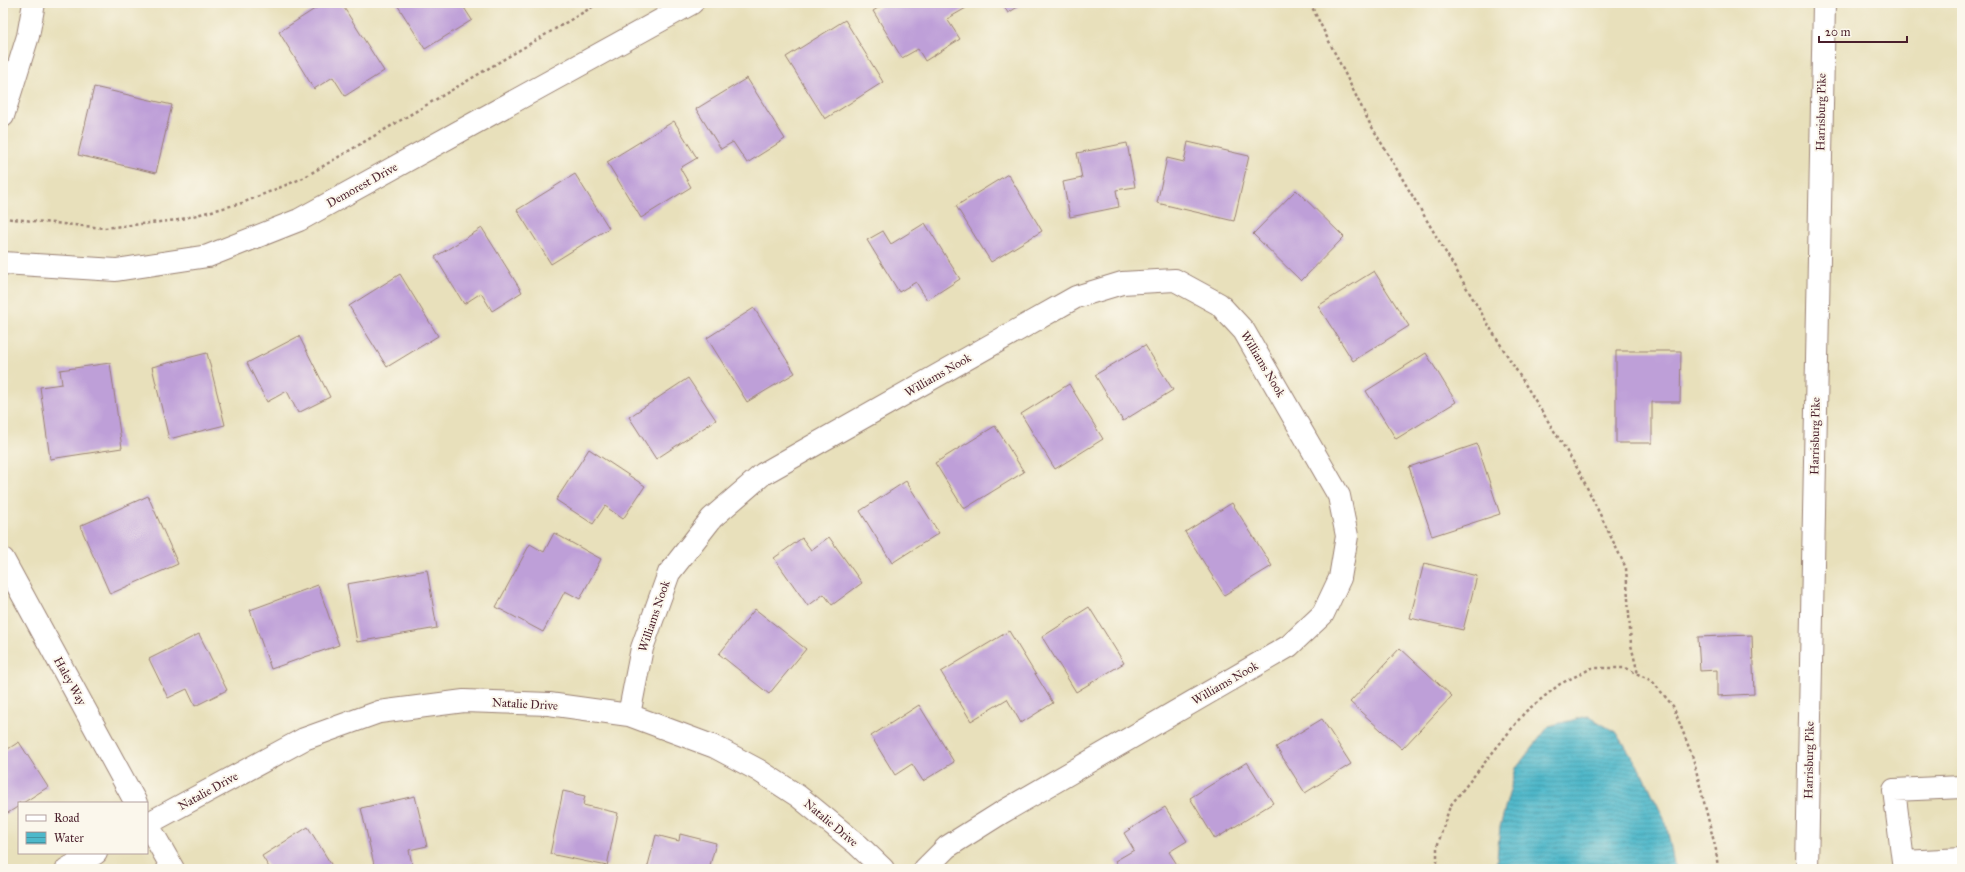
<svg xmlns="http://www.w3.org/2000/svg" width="1965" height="872" viewBox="0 0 1965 872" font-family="'IM FELL Great Primer',serif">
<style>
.water{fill:url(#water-rules);stroke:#4c6c7a}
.building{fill:#be9fd8}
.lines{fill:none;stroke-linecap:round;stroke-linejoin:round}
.minor-casing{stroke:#998073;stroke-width:24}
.major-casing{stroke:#998073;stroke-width:24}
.path{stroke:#998073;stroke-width:2.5;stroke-dasharray:3 3;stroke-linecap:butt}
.minor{stroke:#fff;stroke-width:22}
.major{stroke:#fff;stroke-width:22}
.labels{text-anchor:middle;stroke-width:4;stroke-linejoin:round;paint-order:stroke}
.street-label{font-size:12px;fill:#4a1f2b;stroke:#fbf7ec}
</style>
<defs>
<pattern id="water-rules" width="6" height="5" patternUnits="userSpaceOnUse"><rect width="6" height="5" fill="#4db8ca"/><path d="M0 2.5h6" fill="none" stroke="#4295a4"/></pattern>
</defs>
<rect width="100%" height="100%" fill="#fbf7ec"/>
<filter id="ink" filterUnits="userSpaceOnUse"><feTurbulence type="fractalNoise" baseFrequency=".025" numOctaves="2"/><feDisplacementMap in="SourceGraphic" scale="8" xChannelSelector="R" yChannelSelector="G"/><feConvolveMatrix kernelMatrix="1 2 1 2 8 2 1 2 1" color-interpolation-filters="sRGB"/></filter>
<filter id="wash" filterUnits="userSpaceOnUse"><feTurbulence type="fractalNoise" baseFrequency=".012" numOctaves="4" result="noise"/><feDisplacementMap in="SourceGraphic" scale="16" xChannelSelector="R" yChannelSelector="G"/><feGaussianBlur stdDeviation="0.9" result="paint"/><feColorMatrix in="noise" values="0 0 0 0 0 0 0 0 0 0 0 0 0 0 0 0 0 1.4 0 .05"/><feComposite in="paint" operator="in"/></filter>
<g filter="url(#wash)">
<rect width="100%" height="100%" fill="#e8e0bb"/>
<path class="water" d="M1588,716L1617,733L1643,774L1666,823L1675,869H1496L1500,827L1516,768L1549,726Z"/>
<g id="blocks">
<path class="building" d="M324,3H341L384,71L345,96L333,77L314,89L279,32Z
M396,3H461L472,20L425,49Z
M886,3H963L966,8L947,19L960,39L925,61L918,49L902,58L873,11Z
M1002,3H1024L1008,13Z
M845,20L883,82L825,119L786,57Z
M747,78L785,139L747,163L733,142L721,149L696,109Z
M94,87L172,105L156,173L78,155Z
M674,121L697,158L680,168L691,187L641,218L607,162Z
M1188,142L1249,156L1234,221L1157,203L1167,158L1184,162Z
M1127,143L1135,187L1116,190L1119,207L1070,217L1063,182L1082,178L1077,153Z
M575,174L609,228L551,264L517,210Z
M1008,174L1042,231L991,262L956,206Z
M1296,190L1344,237L1301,281L1253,234Z
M925,223L960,279L927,300L916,282L899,292L867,240L883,231L891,244Z
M482,228L522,292L492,311L481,293L464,304L435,257Z
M1374,271L1409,326L1353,361L1318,306Z
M400,274L438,336L387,367L349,306Z
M754,308L795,373L747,402L707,338Z
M299,336L330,397L298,413L287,391L267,402L247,363Z
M1145,345L1173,390L1123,421L1095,375Z
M1616,351H1681L1680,402H1652V443H1616Z
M207,353L225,425L169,439L152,367Z
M1426,353L1456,402L1396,439L1366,391Z
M110,363L122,448L50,459L40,387L62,384L60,370Z
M688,378L716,420L656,459L629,417Z
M1069,384L1103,439L1055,469L1021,414Z
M995,426L1024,472L964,509L935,463Z
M1477,444L1500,514L1432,536L1409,467Z
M589,449L645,486L623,519L605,506L593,524L556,500Z
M906,481L939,533L892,563L860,511Z
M148,496L178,564L110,594L80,526Z
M1232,503L1272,566L1224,595L1185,532Z
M554,533L601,559L580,599L565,591L543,632L496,607L530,544L544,552Z
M829,537L862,583L832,605L824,594L808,606L774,558L802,538L811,550Z
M1424,563L1477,576L1463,630L1410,618Z
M427,570L437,628L357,642L347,584Z
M318,585L339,645L271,669L250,610Z
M1089,607L1124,663L1076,692L1042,637Z
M755,609L806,649L769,694L719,654Z
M1009,631L1053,703L1021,723L1007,699L971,721L941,672Z
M199,634L227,690L195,706L187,689L168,698L149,659Z
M1752,635L1754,694L1717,696V670L1700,671L1698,637Z
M1400,648L1452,696L1402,749L1350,702Z
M919,705L954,762L923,781L912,764L895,775L871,736Z
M1322,719L1351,764L1305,793L1276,747Z
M19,742L48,787L23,803H19V806L3,816V752Z
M1247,762L1273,803L1215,839L1190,798Z
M563,791L585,796L583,805L618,813L607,866L550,854Z
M415,796L427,846L409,850L413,869H375L361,808Z
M1165,807L1187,841L1169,852L1180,869H1120L1115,861L1134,850L1124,833Z
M308,827L334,869H270L262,856Z
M680,834L716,843L709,869H647L656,835L679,841Z"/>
</g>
</g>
<g filter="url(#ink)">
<use href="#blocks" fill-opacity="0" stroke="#998073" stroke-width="1"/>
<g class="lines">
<defs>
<path id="minor" d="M3,116L28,36L34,3
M3,263L116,270L208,256L299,220L692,3
M3,559L136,803
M629,715L642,648L669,573L712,518L763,474L1076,297L1122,283L1175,280L1219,304L1244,331L1339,496L1347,536L1340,578L1323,614L1289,646L1001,813L947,847L925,869
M147,823L173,869
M147,824L304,739L379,712L464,701L549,704L629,715L715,747L758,770L798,796L858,845L883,869
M1904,862L1962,859
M67,869L96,853
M1904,869L1894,790L1962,787"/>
<path id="major" d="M1807,869L1824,3"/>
</defs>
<use href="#minor" class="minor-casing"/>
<use href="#major" class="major-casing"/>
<path class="path" d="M1310,3L1369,122L1492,331L1579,471L1626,568L1631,645L1638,674
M3,218L104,228L178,220L242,203L303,178L599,3
M1437,869V847L1450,806L1525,712L1560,684L1592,668H1626L1652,681L1673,706L1693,758L1716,850L1718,869"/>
<use href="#minor" class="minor"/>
<use href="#major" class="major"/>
</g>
</g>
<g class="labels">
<g class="street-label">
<text transform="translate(1821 112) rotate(-89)" y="4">Harrisburg Pike</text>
<text transform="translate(362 185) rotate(-29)" y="4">Demorest Drive</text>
<text transform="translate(1263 364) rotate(59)" y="4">Williams Nook</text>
<text transform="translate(938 375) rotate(-30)" y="4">Williams Nook</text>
<text transform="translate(1815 436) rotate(-89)" y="4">Harrisburg Pike</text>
<text transform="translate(654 616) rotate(-71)" y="4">Williams Nook</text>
<text transform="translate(70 681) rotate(61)" y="4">Haley Way</text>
<text transform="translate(1225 683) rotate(-30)" y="4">Williams Nook</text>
<text transform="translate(525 704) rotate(3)" y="4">Natalie Drive</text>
<text transform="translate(1809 760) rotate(-89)" y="4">Harrisburg Pike</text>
<text transform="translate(208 791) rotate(-29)" y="4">Natalie Drive</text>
<text transform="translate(831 823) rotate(40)" y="4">Natalie Drive</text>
</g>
</g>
<rect width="1965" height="872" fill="none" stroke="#fbf7ec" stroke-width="16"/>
<rect x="18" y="802" width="130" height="52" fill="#fbf7ec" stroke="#b4a19f"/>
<rect x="26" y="815" width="20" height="6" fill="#ffffff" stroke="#b4a19f"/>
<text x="54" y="822" font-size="12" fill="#4a1f2b">Road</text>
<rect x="26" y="832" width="20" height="12" fill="url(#water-rules)" stroke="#b4a19f"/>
<text x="54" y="842" font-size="12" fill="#4a1f2b">Water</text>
<path d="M1819 36v6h88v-6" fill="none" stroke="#4a1f2b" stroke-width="2"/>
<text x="1825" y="36" font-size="12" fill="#4a1f2b" stroke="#fbf7ec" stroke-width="3" paint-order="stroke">20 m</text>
</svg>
